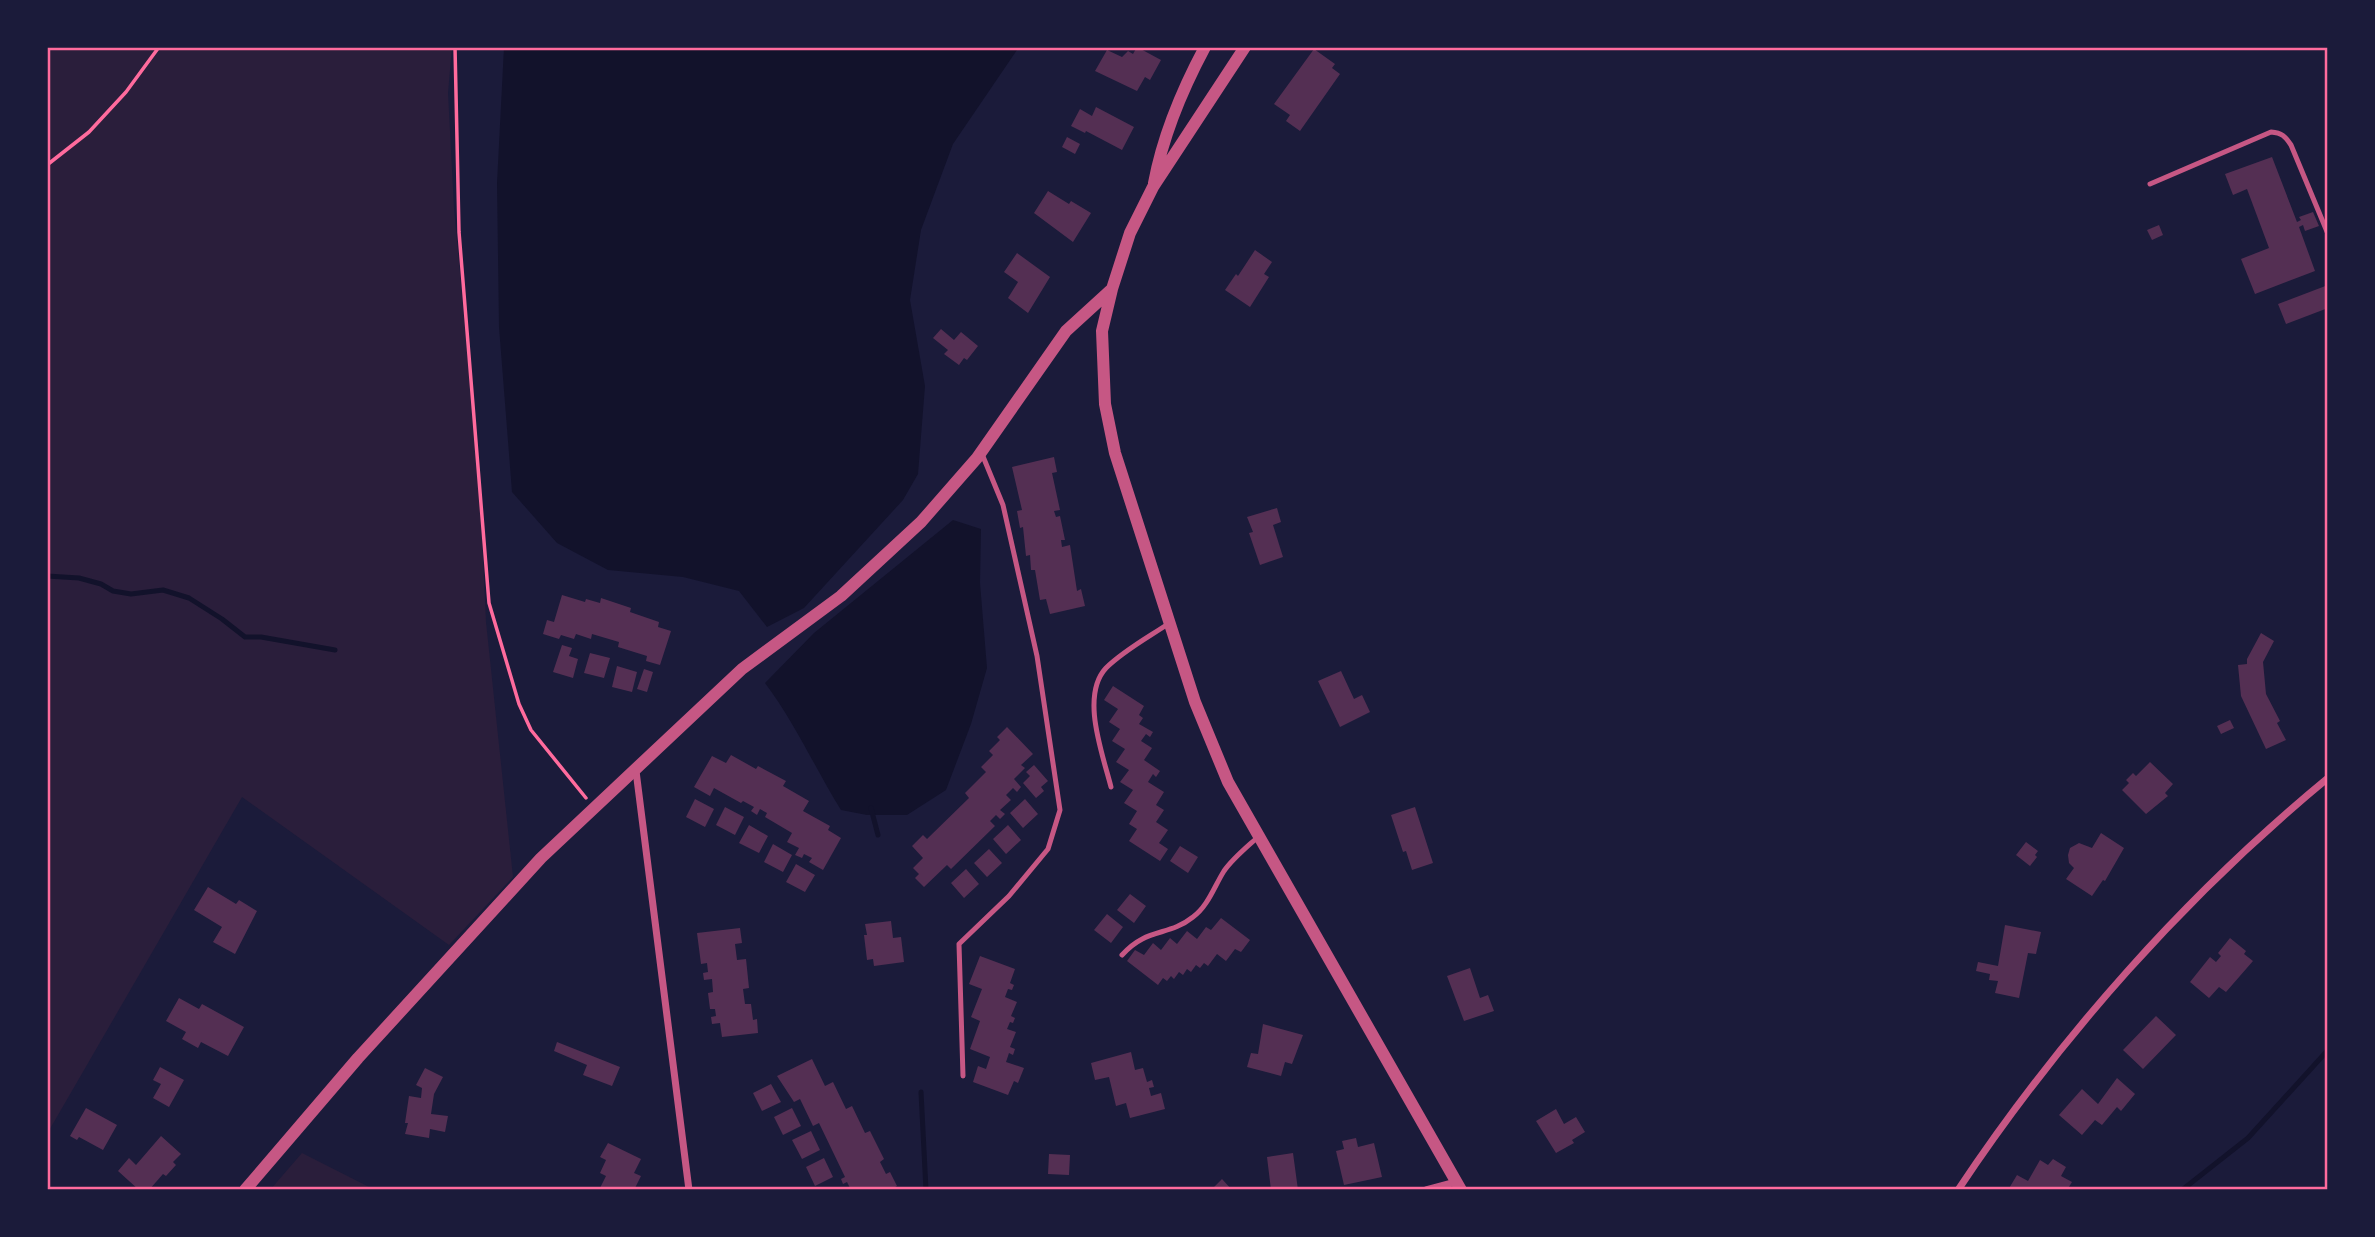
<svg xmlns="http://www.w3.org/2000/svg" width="2375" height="1237" viewBox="0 0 2375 1237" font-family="'Work Sans',sans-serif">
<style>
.green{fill:#2a1e3b}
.water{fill:#12122b}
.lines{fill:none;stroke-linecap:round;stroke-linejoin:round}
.stream{stroke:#12122b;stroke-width:5}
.building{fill:#542f53}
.path{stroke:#ff6b9d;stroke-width:3.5}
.service{stroke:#c65784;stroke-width:5}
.minor{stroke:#c65784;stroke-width:7}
.tertiary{stroke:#c65784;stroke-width:12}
.neatline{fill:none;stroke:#ff6b9d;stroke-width:2.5}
</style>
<rect width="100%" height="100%" fill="#1b1b3a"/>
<path class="green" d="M47,47H452L448,93L454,208L480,492L486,622L513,877L449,945L242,797L47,1134Z
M302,1153L375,1190H270Z"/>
<path class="water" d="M504,47H1019L953,144L921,230L910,300L925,386L918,474L903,500L804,608L767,627L739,591L683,577L608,570L557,543L512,492L499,327L497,183Z
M953,520L981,529L980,583L987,668L971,724L946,790L907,815H867L841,810C815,768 795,723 765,683L814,633Z"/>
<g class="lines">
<path class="stream" d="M47,576L79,578L101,584L113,591L131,594L163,590L189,598L222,619L245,637H261L335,650
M871,808L878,835
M921,1092L926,1190
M2182,1190L2248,1138L2328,1050"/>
</g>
<path class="building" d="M1137,47L1161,60L1150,80L1145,77L1137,91L1095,71L1107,50L1122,57L1128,51L1133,54Z
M1314,49L1335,64L1332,68L1340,74L1300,131L1286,121L1290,115L1274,104Z
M1096,107L1134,127L1122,150L1086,131L1085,133L1071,126L1080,109L1092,116Z
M1067,137L1080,144L1075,154L1062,147Z
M2272,157L2297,222L2301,220L2299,217L2313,212L2319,226L2305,231L2303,225L2299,227L2315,271L2255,294L2241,259L2269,248L2247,189L2233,195L2225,174Z
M1048,191L1069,204L1071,201L1091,213L1073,242L1034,213Z
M2159,225L2163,235L2152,240L2147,230Z
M1255,250L1272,262L1264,274L1269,277L1250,307L1225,290L1236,274L1238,276Z
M1017,253L1050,277L1028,313L1008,298L1018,282L1004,272Z
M2328,285V308L2286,324L2278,304Z
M941,329L954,340L961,332L978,346L967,360L964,358L959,365L944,354L948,350L933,338Z
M1054,457L1057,472L1052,473L1060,510L1054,511L1056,517L1060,516L1065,540H1061L1062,547L1070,545L1077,591L1081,589L1085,606L1050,614L1046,599L1040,600L1035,570H1031L1030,555L1026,556L1023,527L1020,528L1017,511L1022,510L1012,467Z
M1277,508L1281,522L1273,525L1283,557L1260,565L1249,533L1253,532L1247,517Z
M562,595L585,602L586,599L600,603L601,598L631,608L630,612L659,622L658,627L671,631L660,665L646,661L647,656L618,647L619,642L592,634L591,639L576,634L574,639L561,635L559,639L543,634L547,620L554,622Z
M2261,633L2274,641L2263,662L2266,694L2280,721L2277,723L2286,740L2266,749L2241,696L2238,665L2247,664V659Z
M562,645L572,648L569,656L578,659L573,678L553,672Z
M590,653L610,658L604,678L584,673Z
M617,666L637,672L632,692L612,687Z
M644,669L653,672L647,692L637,689Z
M1341,671L1354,699L1362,695L1370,712L1340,727L1318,681Z
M1113,686L1144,706L1139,715L1143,718L1139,724L1153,732L1150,737L1146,734L1141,741L1152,748L1144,760L1160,771L1156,777L1153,774L1148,782L1164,792L1156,805L1164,810L1156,822L1168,830L1159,843L1168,849L1160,861L1129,841L1137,829L1129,824L1137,811L1124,803L1133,790L1120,782L1129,770L1116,762L1125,749L1112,741L1120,729L1109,722L1118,709L1104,700Z
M2230,720L2234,728L2221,734L2217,726Z
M1007,727L1033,754L1021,765L1025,768L1014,779L1021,787L1017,792L1013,788L1006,795L1011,800L1000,810L1005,814L1000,819L996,815L990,821L995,826L951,869L947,865L924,887L915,878L919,874L913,868L923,858L912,846L923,835L927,839L969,798L965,793L986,772L981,767L993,755L989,751L1000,740L997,737Z
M731,755L756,769L758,766L786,781L783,786L809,801L803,811L830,826L828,830L841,838L823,870L809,862L812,858L804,854L802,858L795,855L799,848L787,842L792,833L765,817L767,813L760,809L757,815L751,811L754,807L743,801L741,803L714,788L710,796L694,787L712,756L726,763Z
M2150,762L2173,784L2165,793L2168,796L2146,814L2122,790L2129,783L2126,780L2133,773L2136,776Z
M1034,765L1048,781L1041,787L1044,791L1036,798L1023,783L1030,776L1026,772Z
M695,799L714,809L705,827L686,817Z
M1025,799L1038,814L1023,828L1010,813Z
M725,807L744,817L735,835L716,825Z
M1415,807L1433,863L1412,870L1406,851L1403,852L1391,815Z
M749,825L768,836L759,853L739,843Z
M1008,825L1021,840L1006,854L993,839Z
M2101,833L2124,848L2105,881L2103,880L2092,896L2066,879L2074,868L2069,863L2068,855L2070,848L2079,843L2092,848Z
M2026,842L2038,851L2035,855L2037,857L2030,866L2016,855Z
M773,844L792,855L783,872L764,862Z
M1180,846L1198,857L1188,873L1170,861Z
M989,849L1002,863L987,877L974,863Z
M796,864L815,875L805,892L786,882Z
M966,869L979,884L964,898L951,883Z
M208,887L236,904L239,900L257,911L235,954L213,942L222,927L194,910Z
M1130,894L1146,906L1134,923L1117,910Z
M1107,914L1123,927L1111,943L1094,930Z
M1221,918L1250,940L1241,952L1235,949L1226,961L1217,954L1208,966L1204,963L1200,968L1196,965L1191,972L1187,969L1183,975L1179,972L1174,979L1171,976L1167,981L1163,978L1158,985L1127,961L1135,950L1144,955L1153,943L1161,950L1170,938L1177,944L1187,931L1197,939L1206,927L1211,930Z
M891,921L893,938L901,937L904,962L874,966L873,959L867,960L864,935H867L865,924Z
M2005,925L2041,932L2036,954L2028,953L2019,998L1995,993L1998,981L1989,980L1990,974L1976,971L1978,962L1998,966Z
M740,928L742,943L735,944L737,960L746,959L749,988L743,989L745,1004H751L753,1020L757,1019L758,1033L722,1037L720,1023L712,1024L711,1017L716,1016L715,1009H710L708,993L713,992L712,979L704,980L703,973L708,972L707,963L701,964L697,933Z
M2230,938L2246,951L2244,954L2253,961L2226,992L2219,987L2209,998L2190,982L2210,957L2216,962L2221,956L2218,953Z
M980,956L1015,969L1010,983L1014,985L1012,990L1008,989L1005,997L1017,1002L1011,1016L1015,1018L1013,1023L1010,1022L1007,1029L1016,1032L1010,1047L1015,1049L1013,1055L1009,1053L1006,1062L1024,1068L1018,1083L1014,1081L1008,1095L973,1082L978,1066L986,1069L990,1057L970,1049L980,1021L971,1017L982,989L969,984Z
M1470,968L1480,998L1488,995L1494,1011L1464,1021L1447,976Z
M179,998L199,1009L202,1004L244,1027L228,1056L201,1042L198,1048L182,1039L186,1032L166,1021Z
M2156,1016L2176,1035L2143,1069L2123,1050Z
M1263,1024L1303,1035L1292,1064L1285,1062L1281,1076L1247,1067L1251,1053L1258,1054Z
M557,1042L620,1067L612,1086L583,1075L587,1065L554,1051Z
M1131,1052L1135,1070L1143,1068L1147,1082L1152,1080L1154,1087L1149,1088L1151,1096L1161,1093L1165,1109L1130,1118L1126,1103L1116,1106L1109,1077L1095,1080L1091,1063Z
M812,1059L825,1086L833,1082L846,1109L852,1106L865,1133L870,1131L884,1159L880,1162L886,1174L890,1172L897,1186L890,1190H851L847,1182L843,1184L841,1179L845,1177L819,1123L813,1126L800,1099L794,1102L777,1076Z
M160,1067L184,1080L169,1107L153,1098L161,1084L153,1080Z
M425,1068L443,1077L434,1094L431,1114L448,1116L445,1132L430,1129L429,1138L405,1134L408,1123H405L409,1096L421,1098L422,1088L416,1085Z
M2117,1078L2135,1094L2121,1111L2117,1107L2102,1125L2095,1120L2082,1135L2059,1115L2082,1089L2098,1104Z
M771,1084L781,1102L762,1111L753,1093Z
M86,1108L117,1125L103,1150L79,1137L77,1140L70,1136Z
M792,1108L801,1126L783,1135L774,1117Z
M1556,1109L1564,1124L1576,1117L1585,1132L1572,1140L1574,1143L1556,1153L1536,1121Z
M811,1131L820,1150L802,1159L792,1140Z
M161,1136L181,1154L173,1162L176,1165L166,1176L163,1174L149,1190H139L118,1171L129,1158L136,1165Z
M1356,1138L1358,1147L1374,1143L1382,1177L1344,1185L1336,1151L1344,1149L1342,1141Z
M608,1143L641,1159L634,1173L641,1176L634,1190H599L606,1176L600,1173L606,1160L600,1157Z
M1293,1153L1298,1190H1271L1267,1157Z
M1049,1154L1070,1155L1069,1175L1048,1174Z
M824,1158L833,1177L815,1186L806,1167Z
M2053,1159L2066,1167L2061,1176L2072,1182L2067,1190H2008L2017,1175L2028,1181L2040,1160L2048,1165Z
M1222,1179L1232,1190H1211Z"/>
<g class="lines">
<path class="path" d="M455,47L459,232L489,603L519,704L531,730L586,798
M47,165L89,132L126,92L159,47"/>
<path class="service" d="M2150,184L2271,132C2282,133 2285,136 2291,145L2328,234
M1111,787C1103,755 1080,696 1106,668C1123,651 1147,638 1168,624
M1122,955C1147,927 1168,937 1193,917C1208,906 1214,887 1224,871C1233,858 1247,847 1259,836
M963,1076L959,944L1009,896L1048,849L1060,810L1037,656L1003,505L982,454"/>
<path class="minor" d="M636,771L689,1190
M1426,1190L1456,1182
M1958,1190C2060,1037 2186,895 2328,778"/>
<path class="tertiary" d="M1154,183C1163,135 1182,90 1205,47
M1112,289L1102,331L1105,404L1115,453L1195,702L1228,782L1461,1190
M245,1190L358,1058L541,858L742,669L841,596L921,522L977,458L1066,331L1112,289L1130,233L1153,187L1245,47"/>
</g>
<rect width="2375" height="1237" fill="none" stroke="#1b1b3a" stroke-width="98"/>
<rect x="49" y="49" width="2277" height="1139" class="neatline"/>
</svg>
